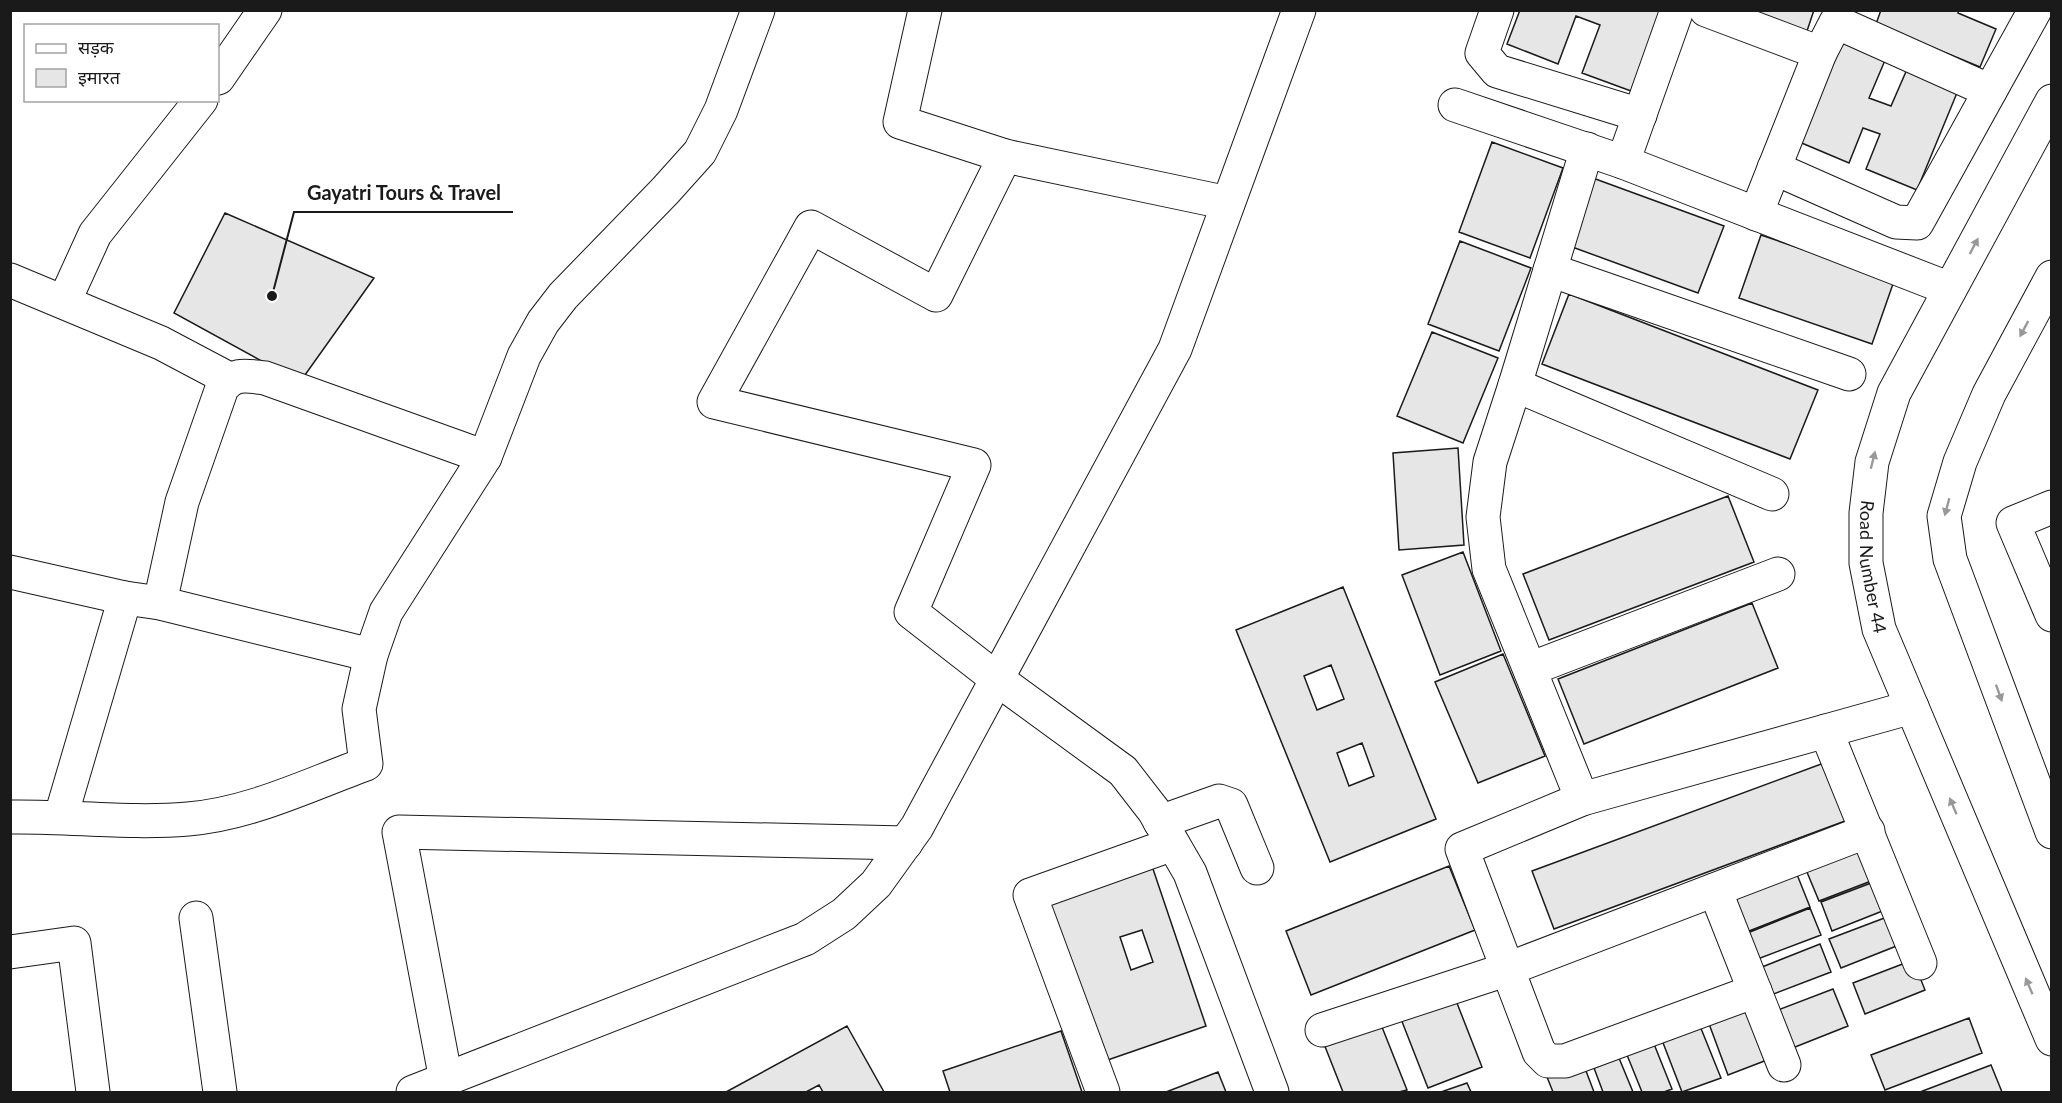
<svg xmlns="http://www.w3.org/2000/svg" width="2062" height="1103" viewBox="0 0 2062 1103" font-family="Lato,'Noto Sans Devanagari',sans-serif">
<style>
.building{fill:#e6e6e6;stroke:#1a1a1a;stroke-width:1.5;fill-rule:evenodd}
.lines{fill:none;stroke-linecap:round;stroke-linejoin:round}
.minor-casing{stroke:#1a1a1a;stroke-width:35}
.minor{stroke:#fff;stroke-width:33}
.oneway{fill:#989898}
.labels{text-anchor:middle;stroke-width:4.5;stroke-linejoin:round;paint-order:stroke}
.street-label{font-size:18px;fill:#1a1a1a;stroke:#fff}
.leader{fill:none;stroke:#1a1a1a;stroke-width:2}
.callout-dot{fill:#1a1a1a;stroke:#fff;stroke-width:2}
.callout-label{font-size:20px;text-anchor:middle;font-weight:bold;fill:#1a1a1a;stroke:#fff;stroke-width:4.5;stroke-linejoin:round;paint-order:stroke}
</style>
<rect width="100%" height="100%" fill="#fff"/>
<path class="building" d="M1520,10H1662L1631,91L1582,73L1600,25L1576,16L1558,64L1507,44Z
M1742,10H1814L1806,34Z
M1881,10H1959L1958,13L1996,29L1980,67L1876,24Z
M1840,39L1886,58L1869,98L1891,106L1908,67L1959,88L1917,190L1866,169L1880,134L1863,128L1849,163L1797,141Z
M1492,142L1563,168L1530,258L1459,232Z
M1590,177L1724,226L1698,293L1564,244Z
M225,213L374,278L300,382L174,313Z
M1761,235L1894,281L1872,344L1739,298Z
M1460,241L1531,268L1499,351L1428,324Z
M1569,294L1818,390L1790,459L1542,364Z
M1432,332L1498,358L1463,443L1397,416Z
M1458,448L1464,545L1399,550L1393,453Z
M1728,496L1754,562L1549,640L1523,574Z
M1463,552L1501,651L1440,675L1402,575Z
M1343,587L1436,819L1330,862L1236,630ZM1331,665L1344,699L1317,710L1304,676ZM1362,743L1374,776L1349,786L1337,753Z
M1752,603L1778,668L1584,744L1558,679Z
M1503,654L1545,756L1478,783L1435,682Z
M1824,763L1845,821L1554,929L1532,871Z
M1864,842L1879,878L1819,901L1804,865Z
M1152,866L1206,1026L1099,1063L1044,902ZM1142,930L1153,962L1131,970L1120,937Z
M1449,866L1475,930L1311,995L1286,931Z
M1796,872L1810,907L1744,933L1731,898Z
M1879,880L1890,908L1832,931L1821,902Z
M1810,908L1821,935L1755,960L1745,934Z
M1887,917L1899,945L1841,968L1829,939Z
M1820,944L1831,972L1763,998L1752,971Z
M1913,960L1925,990L1865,1014L1853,983Z
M1833,989L1848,1026L1785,1051L1770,1013Z
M1455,998L1482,1067L1428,1088L1401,1019Z
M1743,998L1767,1060L1728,1075L1705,1013Z
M1969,1018L1982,1053L1885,1090L1871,1055Z
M1698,1021L1721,1078L1682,1092L1660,1035Z
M1380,1022L1407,1090L1399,1092H1343L1324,1044Z
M847,1026L884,1092H823L819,1085L806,1092H726Z
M1061,1031L1082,1092H950L943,1071Z
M1654,1044L1672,1089L1664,1092H1642L1627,1055Z
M1619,1058L1633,1092H1603L1594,1068Z
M1583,1063L1594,1092H1553L1547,1077Z
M1991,1065L2002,1092H1920Z
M1218,1072L1226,1092H1166Z
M1467,1083L1471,1092H1441Z"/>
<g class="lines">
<defs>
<g id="minor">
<path d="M925,10L900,122L1005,156L1228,203"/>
<path d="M1497,10L1482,53L1497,71L1640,115"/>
<path d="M1706,10L1820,53L1756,214"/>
<path d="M1820,53L1836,22L1990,91"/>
<path d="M218,78L265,10"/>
<path id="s1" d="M2052,101L1894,393L1872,462L1866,513V563L1879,629L2052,1039"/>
<path d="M1455,105L1623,162L1950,289"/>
<path d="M1005,156L936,295L811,227L714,402L974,465L911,612L997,679L1123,771L1154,811L1190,873L1272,1092"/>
<path d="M1623,162L1677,10"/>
<path d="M1774,168L1896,222L1917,223L2035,10"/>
<path d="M1550,270L1849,374"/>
<path d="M2052,277L1989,394L1960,462L1944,516L1950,559L2052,832"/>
<path d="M10,280L161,343L229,379"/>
<path d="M64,302L95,234L201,100"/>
<path d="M1515,385L1772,494"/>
<path d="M2052,507L2013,523L2052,615"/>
<path d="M10,572L125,598L160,603L371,655"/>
<path d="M160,603L182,502L222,388C235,372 246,376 265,378L485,457"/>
<path d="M1530,669L1778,574"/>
<path d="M1826,731L1920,963"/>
<path d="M1582,799L1489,569L1483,517L1490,462L1515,385L1587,149"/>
<path d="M61,816L125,598"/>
<path d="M10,817C70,816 129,824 188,819C250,814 308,785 366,764L359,709L371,655L386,612L485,457L524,356L543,322L563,296L665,191L700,152L721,110L758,10"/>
<path d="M1160,822L1219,801L1231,805L1257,868"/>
<path d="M1715,890L1784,1065"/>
<path d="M196,918L220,1092"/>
<path d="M10,952L74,943L93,1092"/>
<path d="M1755,991L1565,1061H1548L1539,1052L1462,849L1582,799L1912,707"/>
<path d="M1322,1030L1508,969L1868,831"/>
<path d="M446,1080L399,832L906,843"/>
<path d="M413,1092L805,939L844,914L876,884L917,827L1175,349L1299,10"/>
<path d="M1103,1092L1030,895L1173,844"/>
</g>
</defs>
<use href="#minor" class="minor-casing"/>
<use href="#minor" class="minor"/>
</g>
<defs><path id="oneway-solid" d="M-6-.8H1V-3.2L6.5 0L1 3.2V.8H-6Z" transform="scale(1.5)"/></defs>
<g class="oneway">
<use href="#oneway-solid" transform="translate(1974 246) rotate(-62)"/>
<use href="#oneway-solid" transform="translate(2024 329) rotate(118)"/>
<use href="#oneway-solid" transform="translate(1873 460) rotate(-76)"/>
<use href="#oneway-solid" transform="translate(1947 507) rotate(105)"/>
<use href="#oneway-solid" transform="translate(1999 693) rotate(70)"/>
<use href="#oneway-solid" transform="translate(1953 806) rotate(-113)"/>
<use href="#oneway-solid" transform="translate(2029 986) rotate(-113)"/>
</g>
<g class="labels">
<g class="street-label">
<text dy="6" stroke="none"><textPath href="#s1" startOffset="510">Road Number 44</textPath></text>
</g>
</g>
<path class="leader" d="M272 296L294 212H513"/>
<circle class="callout-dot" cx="272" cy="296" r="6"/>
<g class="callout-label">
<text x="404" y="200">Gayatri Tours &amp; Travel</text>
</g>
<rect width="2062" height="1103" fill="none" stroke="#1a1a1a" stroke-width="24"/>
<rect x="24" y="24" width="195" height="78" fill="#ffffff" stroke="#a3a3a3" stroke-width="1.5"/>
<rect x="36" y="44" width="30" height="9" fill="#ffffff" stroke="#a3a3a3" stroke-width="1.5"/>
<text x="78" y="54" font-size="18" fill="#1a1a1a">सड़क</text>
<rect x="36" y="69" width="30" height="18" fill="#e6e6e6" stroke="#a3a3a3" stroke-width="1.5"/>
<text x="78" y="84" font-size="18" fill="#1a1a1a">इमारत</text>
</svg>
